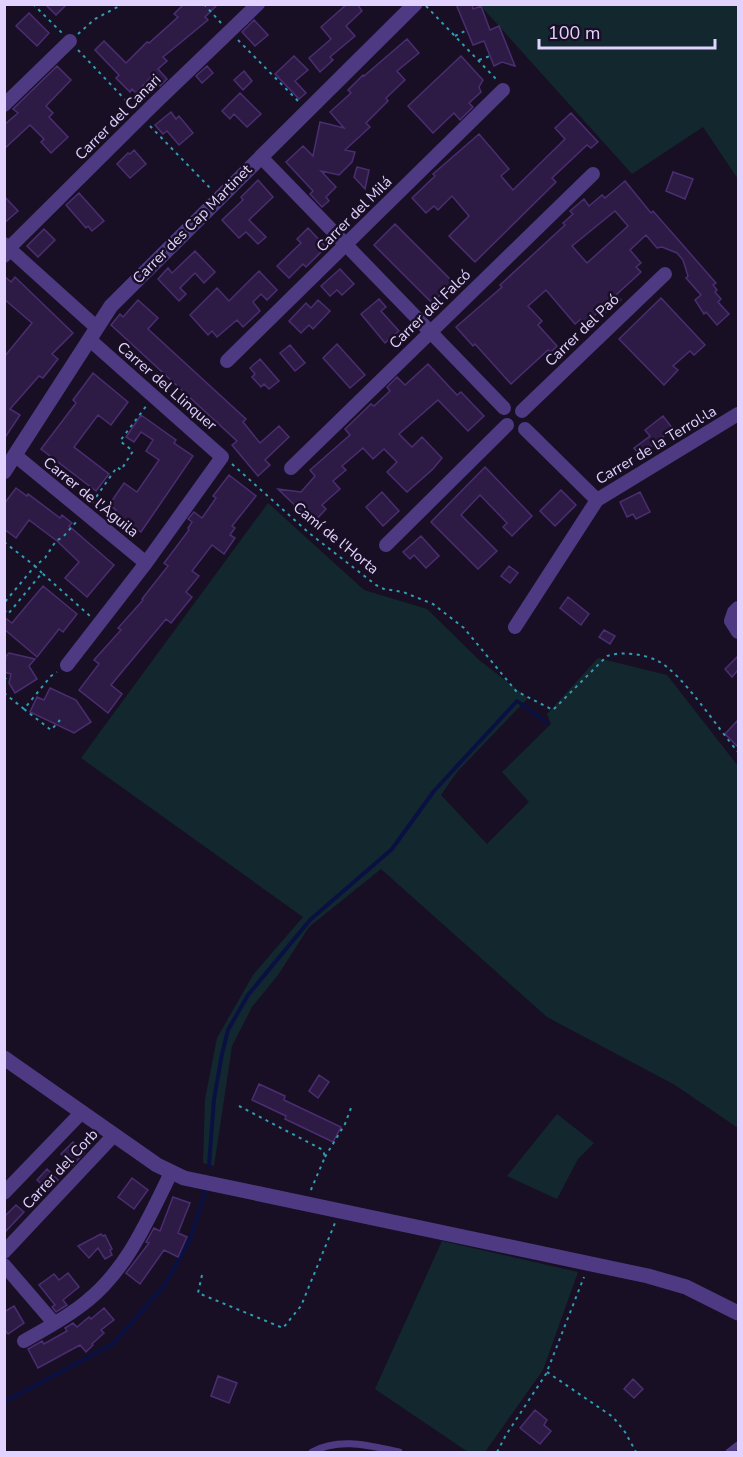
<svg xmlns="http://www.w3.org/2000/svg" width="743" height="1457" viewBox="0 0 743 1457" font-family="'Nunito Sans',sans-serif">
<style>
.green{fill:#12282e}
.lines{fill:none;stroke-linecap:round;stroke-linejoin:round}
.stream{stroke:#0a1142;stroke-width:4}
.building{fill:#2e1b45;stroke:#4b2d71;stroke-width:1.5;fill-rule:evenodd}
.path{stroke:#309db5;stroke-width:2;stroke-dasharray:3 4.5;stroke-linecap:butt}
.service{stroke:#4e3a83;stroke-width:7}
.minor{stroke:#4e3a83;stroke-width:14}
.tertiary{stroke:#4e3a83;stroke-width:15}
.labels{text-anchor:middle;stroke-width:5;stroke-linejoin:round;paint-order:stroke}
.street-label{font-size:15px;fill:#e2d2ff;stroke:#180f24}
</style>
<rect width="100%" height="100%" fill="#180f24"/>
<path class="green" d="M480,5H738V179L703,127L632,174Z
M268,503L364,590L427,609L479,660L528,698L457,772L441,795L487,844L529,802L502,772L551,724L547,714L598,658L667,675L738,766V1128L675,1085L547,1017L381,869L309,927L278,975L252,1007L232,1046L214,1166L203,1163L205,1099L217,1038L253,975L303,917L81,758Z
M557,1114L594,1143L578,1159L557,1199L507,1176Z
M442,1241L578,1272L543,1370L485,1452H468L375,1389Z"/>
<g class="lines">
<path class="stream" d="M209,1165L214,1099L222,1054L228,1030L248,995L310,920L392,849L434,791L517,701L546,722
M4,1402L113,1344L164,1286L190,1240L205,1192"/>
</g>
<path class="building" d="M45,4H67L56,15Z
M184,4H218L205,17L208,20L163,57L167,61L158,69L167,79L160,86L151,77L136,93L132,89L130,92L116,78L119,75L95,50L104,41L126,63L147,42L149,43L178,17L174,14Z
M347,4H357L362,11L346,26L355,36L330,57L333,60L320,72L309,58L331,39L321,27Z
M456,4H472L473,9L481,6L490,30L499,26L515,66L502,62L494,66L484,41L473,45Z
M29,13L49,33L37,46L16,26Z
M254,20L268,35L255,46L242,32Z
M407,39L419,53L397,71L405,80L386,98L388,101L366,123L370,127L345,150L355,152L352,162L339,175L321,171L336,187L326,197L329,201L322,207L310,194L313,191L286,162L303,146L313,156L320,122L344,128L330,112L351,93L348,90L363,75L364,76Z
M294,56L308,70L295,81L306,93L299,99L275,74Z
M461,56L483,80L479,87L481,92L469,103L473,107L460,120L454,113L433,133L408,106Z
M57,66L71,80L46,106L53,113L49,117L68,137L51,153L41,142L44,139L30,125L4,149V125L18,113L13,109Z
M207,66L213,73L202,83L196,76Z
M244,71L252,81L243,90L234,80Z
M240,93L261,114L247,127L234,114L230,119L222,111Z
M171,112L176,119L179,116L193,133L179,145L167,131L163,134L155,125Z
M571,113L598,142L591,148L587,145L552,178L556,182L475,262L449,236L469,216L452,196L438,210L434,206L426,213L412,198L435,176L433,174L479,134L509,169L501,176L513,190L565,139L555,128Z
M134,150L146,164L130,178L117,164L128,153L130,154Z
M357,167L369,170L365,189L354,177Z
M673,172L693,179L685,199L666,191Z
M258,180L273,197L249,220L266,237L258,244L246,232L239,238L222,220L243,200L241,197Z
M625,181L651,213L653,211L716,283L713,285L717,290L715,292L721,299L718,302L729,314L717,325L706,312L704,314L695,300L701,295L686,278L688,276L683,260L677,253L662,247L657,248L646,235L630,250L641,263L636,267L641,272L616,295L621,300L606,312L603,308L585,324L580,320L575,324L546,290L528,306L542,321L538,325L557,346L551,352L548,350L511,384L475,344L473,346L456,327L502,287L500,285L565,225L563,223L573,214L570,211L584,199L589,206L602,195L605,198ZM615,211L628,226L587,263L572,246Z
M79,193L104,221L92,231L88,226L86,228L66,205Z
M4,196L18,211L4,223Z
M395,224L453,282L432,303L374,245Z
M308,228L326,247L306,267L303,264L289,278L277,266L301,243L297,239Z
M44,229L55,240L38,257L27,246Z
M195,251L215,272L204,283L195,273L180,288L186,294L179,301L158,279L168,268L172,273Z
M340,269L354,284L342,295L337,290L330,296L321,286Z
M259,271L277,290L267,300L261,294L253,302L260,311L243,327L237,320L217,337L212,331L208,335L190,315L217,288L229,301Z
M4,276L11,282L15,277L73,333L52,354L58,359L43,378L39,376L10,409L20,415L4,439V357L32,323L4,299Z
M661,298L705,345L694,355L690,351L673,366L678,370L664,385L619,339Z
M379,299L386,307L381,311L399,331L385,343L361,314Z
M138,300L158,318L148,329L246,419L243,422L260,443L279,426L289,437L265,460L270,465L258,476L232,445L237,441L111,325L120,314L123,317Z
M318,300L330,311L313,329L309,325L301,333L289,321L306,303L311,308Z
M337,344L365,375L350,388L323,358Z
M290,345L305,363L295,371L280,353Z
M260,359L279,381L269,389L264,384L261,387L252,377L255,374L250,368Z
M428,364L457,395L461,392L484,416L468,431L438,400L399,434L412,447L422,437L442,458L433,469L407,492L387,472L397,462L384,449L373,459L363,448L342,466L346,470L333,481L340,489L322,505L326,509L313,523L278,489L301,492L315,476L310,470L350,435L345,429L371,404L374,406L390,391L387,387L397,377L405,385Z
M93,373L128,402L111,425L98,415L74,447L109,474L96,491L41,449L76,403L73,400Z
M141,415L176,440L174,443L193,456L141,532L114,513L116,510L109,505L124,483L137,492L159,460L146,451L153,440L141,432L134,442L126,437Z
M663,416L673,429L640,455L634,448L650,436L645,430Z
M485,467L532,516L512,536L503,527L507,523L480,495L461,515L497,551L478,569L431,522Z
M229,475L256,496L232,526L235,528L230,535L235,538L224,554L212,545L192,571L199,576L186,592L192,597L171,623L166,619L111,685L122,694L108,713L79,690L99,664L94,660L121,630L118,628L143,600L142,599L168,566L164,563L189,530L188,528L192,522L188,519L194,512L202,518L216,498L213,496Z
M16,488L27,496L28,494L60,518L62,515L72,523L69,526L114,565L87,597L65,578L79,562L57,541L29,520L16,538L4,529V504Z
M561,490L576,505L555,526L540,511Z
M382,492L399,511L383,526L366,507Z
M640,492L650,512L636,519L633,514L627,517L620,502Z
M421,536L439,556L426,568L414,555L410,559L403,552Z
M509,566L518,573L510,583L501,576Z
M43,586L77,614L63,632L59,629L37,657L4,629V617L12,623Z
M568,597L589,614L581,625L560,608Z
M604,630L615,636L610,644L599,637Z
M9,653L35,659L29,666L37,679L15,693L9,683L11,674L4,672L6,656Z
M738,656V670L732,677L725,669Z
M50,688L76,700L91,722L74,733L30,712L37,697L44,700Z
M738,720V747L725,734Z
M319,1075L329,1082L318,1098L309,1091Z
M259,1084L285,1096L284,1100L341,1127L333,1142L285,1119L286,1116L252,1100Z
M73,1142L84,1153L73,1165L61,1154Z
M47,1169L58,1180L48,1190L37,1180Z
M132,1178L148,1190L134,1209L118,1197Z
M173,1197L190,1203L178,1233L187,1237L178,1257L164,1250L140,1284L126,1273L149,1243L146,1242L154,1228L160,1231Z
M16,1205L24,1212L4,1233V1217Z
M101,1234L103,1236L105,1235L112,1249L110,1250L112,1255L105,1259L98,1248L89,1258L78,1246Z
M68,1273L79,1287L63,1300L67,1305L56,1312L52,1307L55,1305L39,1285L54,1274L59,1280Z
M14,1306L24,1323L8,1334L4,1329V1312Z
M104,1308L114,1320L101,1330L104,1333L92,1344L93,1345L86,1352L80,1345L38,1368L28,1349L42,1341L44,1344L67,1331L65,1328L73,1323L77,1327L89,1317L91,1319Z
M218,1376L237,1383L229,1403L211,1396Z
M633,1379L643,1389L634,1398L624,1389Z
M535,1410L547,1420L544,1425L551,1431L540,1444L520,1428Z"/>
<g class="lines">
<path class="path" d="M33,4L62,33
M204,4L221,23
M426,6L497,80
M78,34L95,19L123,4
M455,36L467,30
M238,40L299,102
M78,50L134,109
M479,60L490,56
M150,126L211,189
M232,464L309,533L376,585L384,589L403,592L433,604L464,628L516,691L553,710L607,656C621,651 644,654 658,661C682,673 719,730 738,752
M92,503L117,467L121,470L133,451L120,441L147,405
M4,542L35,566L4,603
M42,573L35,566L45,558L56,541L63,537L77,521
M4,610L8,614L42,573L91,617
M4,680L8,676
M4,693L24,709L51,676L57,672
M24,709L51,730L60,720
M239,1106L323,1150L325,1157L310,1192
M325,1157L345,1124L351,1108
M202,1275L198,1293L283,1328L301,1306L335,1223
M547,1372L613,1417L625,1432L636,1452
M497,1452L506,1435L546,1374L584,1277"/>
<path class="service" d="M312,1452C340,1437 370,1446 399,1452
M729,1452L738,1445"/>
<path class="minor" d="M4,105L70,41
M261,157L504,408
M4,244L96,327
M4,256L13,244L153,105L258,4
M227,361L503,90
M522,411L665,274
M525,429L597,500
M16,456L146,563L222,457L90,340
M291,468L593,174
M386,545L507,425
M738,608L734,612L731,621L738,632
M515,627L597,500L738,414
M67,665L146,563
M4,1193L82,1112
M4,1252L114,1135
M4,1265L54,1323
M24,1341C45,1329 68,1317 87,1301C128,1268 148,1219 171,1173"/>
<path class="tertiary" d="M4,472L111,306L415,4
M4,1058L157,1165L184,1178L648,1276L686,1287L738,1313"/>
</g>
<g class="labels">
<g class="street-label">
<text transform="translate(118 117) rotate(-45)" y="5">Carrer del Canari</text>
<text transform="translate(354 214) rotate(-45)" y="5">Carrer del Milá</text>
<text transform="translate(192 224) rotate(-45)" y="5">Carrer des Cap Martinet</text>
<text transform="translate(430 309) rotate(-44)" y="5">Carrer del Falcó</text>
<text transform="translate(582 330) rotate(-44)" y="5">Carrer del Paó</text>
<text transform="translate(167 386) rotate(41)" y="5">Carrer del Llinquer</text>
<text transform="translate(656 445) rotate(-31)" y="5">Carrer de la Terrol·la</text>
<text transform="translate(91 497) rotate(39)" y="5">Carrer de l'Àguila</text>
<text transform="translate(336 538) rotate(39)" y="5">Camí de l'Horta</text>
<text transform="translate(60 1169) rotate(-47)" y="5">Carrer del Corb</text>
</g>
</g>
<rect width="743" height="1457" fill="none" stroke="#e2d2ff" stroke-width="12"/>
<path d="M539 39v9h176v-9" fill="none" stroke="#e2d2ff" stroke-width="3"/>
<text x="548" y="39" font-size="18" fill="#e2d2ff" stroke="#180f24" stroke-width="4.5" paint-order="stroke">100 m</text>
</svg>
